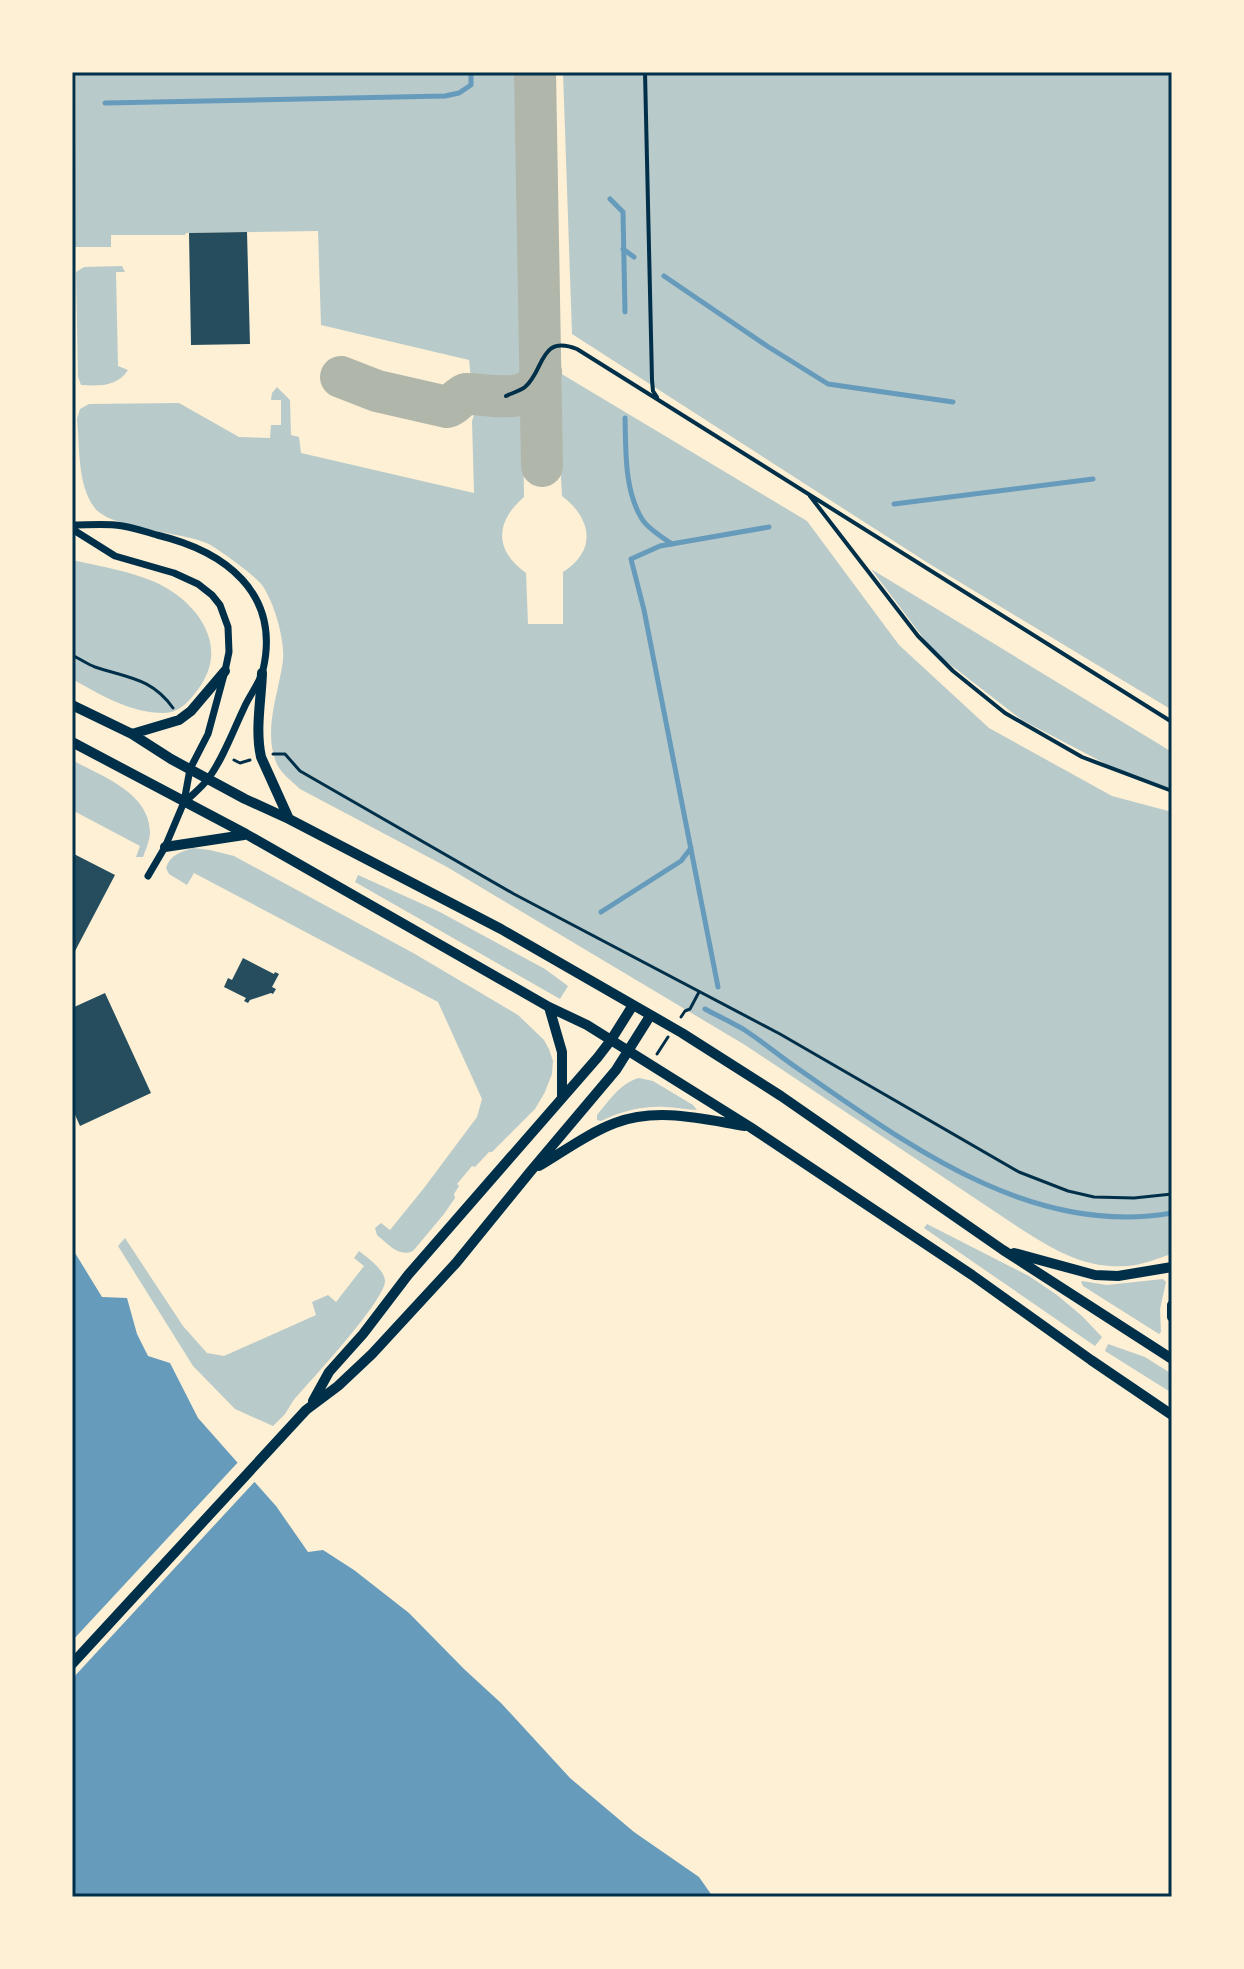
<svg xmlns="http://www.w3.org/2000/svg" width="1244" height="1969" viewBox="0 0 1244 1969" font-family="'Asap Condensed',sans-serif">
<style>
.green{fill:#b9caca}
.water{fill:#669bbc}
.pier{fill:#fdf0d5}
.lines{fill:none;stroke-linecap:round;stroke-linejoin:round}
.stream{stroke:#669bbc;stroke-width:5}
.taxiway{stroke:#b1b6ab;stroke-width:42}
.building{fill:#264d5e}
.path{stroke:#003049;stroke-width:3}
.service{stroke:#003049;stroke-width:4}
.minor{stroke:#003049;stroke-width:7}
.secondary{stroke:#003049;stroke-width:10}
.neatline{fill:none;stroke:#003049;stroke-width:3}
</style>
<rect width="100%" height="100%" fill="#fdf0d5"/>
<path class="green" d="M76,72H517L523,375L511,383L476,385L471,379L469,360L321,325L318,231L186,233L185,235H111V247H75Z
M563,72H1172V710L928,563L572,334Z
M122,266L125,272H116L118,366L128,370C117,387 99,386 81,385L78,377L76,272L84,267Z
M555,370L807,521L899,645L989,728L1112,796L1172,812V1254C1158,1258 1143,1265 1128,1266C1085,1269 1056,1251 1021,1229L745,1045L447,867L300,789C292,781 280,773 276,762C263,729 279,693 283,660C285,639 274,602 262,585C257,577 218,549 209,544C184,532 109,529 94,507C77,483 80,448 77,419L80,409L89,404L179,403L239,437L270,438L271,425H281V400H271L272,393L277,387L290,400L291,435L299,437L301,453L474,493L472,421L474,415L483,407L506,409L523,417L524,497C495,522 494,550 526,573L528,624H563V572C598,550 591,518 562,496Z
M72,560C100,566 129,571 155,582C195,600 229,643 201,685C192,698 181,713 164,713C130,713 101,695 72,679Z
M871,569L1172,752V790L1123,773L1022,720L934,652Z
M72,760C101,776 149,792 150,832C150,840 146,849 143,857H136L140,846L72,810Z
M193,848L210,850L234,856L415,954L518,1015L544,1040L549,1049L553,1061L552,1074L545,1092L535,1109L492,1152H489L475,1167L472,1166L457,1184L459,1186L454,1194L455,1198L444,1214L413,1251C399,1258 387,1243 377,1235L375,1228L381,1223L390,1230L424,1188L477,1117L482,1099L438,1002L194,873L187,885L169,874L166,868C170,855 180,852 193,848Z
M358,875L438,911L545,969L568,986L560,999L355,882Z
M639,1078L653,1081L693,1105L697,1110C687,1110 676,1107 665,1107C642,1106 622,1111 601,1121L597,1120V1115C609,1101 620,1083 639,1078Z
M927,1224L1029,1276L1057,1295L1082,1316L1102,1337L1095,1346L924,1228Z
M125,1238L183,1326L207,1353L224,1356L316,1315L312,1302L328,1295L336,1302L364,1266L354,1258L359,1251C367,1257 386,1271 385,1282C382,1304 311,1380 293,1401L285,1414L273,1426L235,1409L193,1366L118,1246Z
M1163,1279L1166,1282L1160,1309L1161,1332L1159,1334L1083,1286L1081,1282L1082,1281L1107,1285Z
M1108,1344L1145,1357L1172,1374V1393L1105,1351Z"/>
<path class="water" d="M72,1248L102,1297L127,1298L137,1334L148,1356L170,1363L198,1418L276,1506L308,1552L323,1550L354,1570L409,1613L464,1669L501,1703L570,1778L634,1832L699,1877L713,1897H72Z"/>
<path class="pier" d="M241,1459L258,1478L72,1679V1641Z"/>
<g class="lines">
<path class="stream" d="M105,103L445,96L459,93L471,85V72
M610,199L623,212L625,312
M623,249L634,257
M664,276L767,346L828,384L953,402
M625,418C626,450 624,490 642,519C648,529 662,537 672,544
M894,504L1093,479
M601,912L681,861L691,848
M718,987L644,610L631,559L660,546L769,527
M705,1009C718,1016 731,1022 743,1029C762,1041 779,1056 797,1068C907,1144 1031,1238 1172,1213"/>
<path class="taxiway" d="M535,72L542,466
M341,377L377,391L447,407C455,405 458,397 466,394C492,394 535,407 541,372"/>
</g>
<path class="building" d="M247,232L250,344L191,345L189,233Z
M72,853L115,875L74,953L72,952Z
M243,958L274,974L275,972L279,974L272,987L276,989L273,994L271,993L250,1000L248,1003L244,1001L246,998L224,987L228,978L232,980Z
M105,993L151,1093L80,1126L72,1108V1008Z"/>
<g class="lines">
<path class="path" d="M72,655C80,659 87,664 95,667C128,678 152,678 173,708
M273,754H285L300,771L514,894L780,1034L1019,1172L1068,1191L1094,1197L1134,1198L1172,1194
M234,760L240,763L250,760
M681,1017L685,1011L690,1009L699,992
M657,1054L668,1037"/>
<path class="service" d="M645,72L652,380L653,391L657,397
M506,396C512,393 520,391 525,387C545,370 539,334 577,349L1172,722
M810,496L918,636L953,671L1005,713L1082,757L1172,791"/>
<path class="minor" d="M72,525C86,525 101,524 115,525C129,526 143,531 157,535C224,551 281,592 263,670C260,683 249,696 244,708C233,731 223,759 208,779C202,787 193,794 186,801
M72,529L115,556L174,573L198,584L212,595L220,605L228,627L229,652L225,671L208,734L190,769L184,802L165,847L148,876"/>
<path class="secondary" d="M262,673C261,701 255,730 261,757L289,819
M72,705L132,734L171,759L245,799L289,819L501,929L682,1033L781,1096L1003,1250L1172,1359
M132,734L179,720L191,711L225,671
M72,742L246,834L549,1007L587,1025L750,1127L972,1275L1091,1360L1172,1415
M165,847L244,835
M549,1007L562,1052V1097
M539,1166C563,1152 588,1133 615,1123C657,1107 702,1119 745,1126
M1014,1253L1095,1275L1118,1276L1172,1267
M1172,1305V1317
M313,1401L329,1372L363,1334L408,1275L598,1057L611,1040L633,1005
M72,1664L306,1410L338,1386L372,1354L456,1263L530,1172L616,1070L650,1016"/>
</g>
<rect width="1244" height="1969" fill="none" stroke="#fdf0d5" stroke-width="148"/>
<rect x="74" y="74" width="1096" height="1821" class="neatline"/>
</svg>
